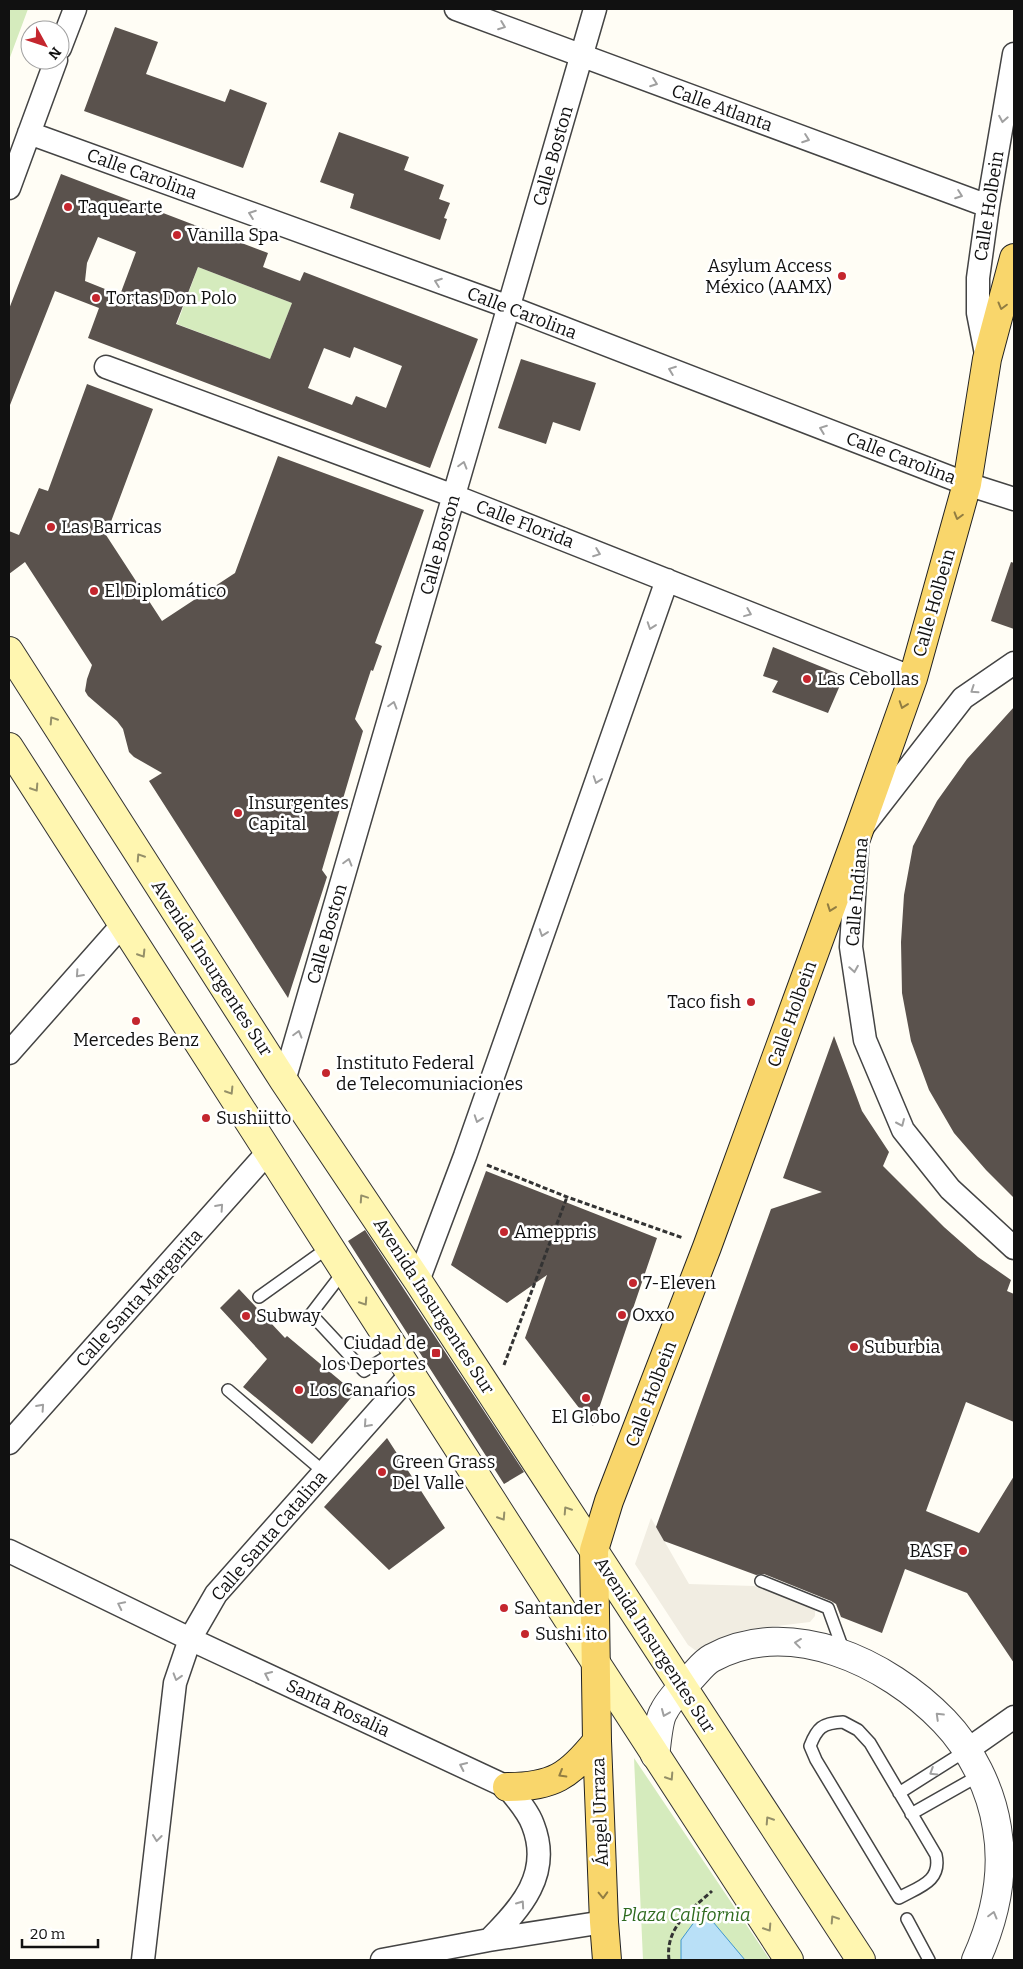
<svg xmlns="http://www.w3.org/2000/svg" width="1023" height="1969" viewBox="0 0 1023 1969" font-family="Bitter,serif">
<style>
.green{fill:#d5ebbd}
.plaza{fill:#f1ede2}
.water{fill:#b9e0f7;stroke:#3f96cf}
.building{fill:#5a524d;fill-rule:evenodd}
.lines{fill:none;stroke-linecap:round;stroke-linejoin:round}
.service-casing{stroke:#444;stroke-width:14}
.minor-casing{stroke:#444;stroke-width:25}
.tertiary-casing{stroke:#444;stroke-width:30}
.secondary-casing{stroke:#333;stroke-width:30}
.primary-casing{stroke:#222;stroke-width:30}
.path{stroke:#333;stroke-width:3;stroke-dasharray:5 2.5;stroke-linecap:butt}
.service{stroke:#fff;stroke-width:11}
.minor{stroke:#fff;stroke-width:22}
.tertiary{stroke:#fff;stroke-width:28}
.secondary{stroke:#fff6b0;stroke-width:28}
.primary{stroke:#f9d66b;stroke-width:28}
.oneway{stroke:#a0a0a0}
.oneway2{stroke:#917d42}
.oneway3{stroke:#948f68}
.poi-dot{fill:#c4262e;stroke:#fff;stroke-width:2}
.labels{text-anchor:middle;stroke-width:5;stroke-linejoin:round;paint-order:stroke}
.street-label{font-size:18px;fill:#111;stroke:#fff}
.poi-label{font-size:18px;fill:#111;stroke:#fff;text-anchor:start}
.park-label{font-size:18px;font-style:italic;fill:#2f6b1f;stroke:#fff}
</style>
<rect width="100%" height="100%" fill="#fffdf5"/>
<path class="green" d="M9,9H28L9,60Z
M198,267L292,303L270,359L177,324Z
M634,1758L770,1960H643Z"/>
<path class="plaza" d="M651,1518L689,1584L754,1586L812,1606L815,1610V1616L810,1622L744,1630L706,1649L695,1650L688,1645L635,1564Z"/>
<path class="water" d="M703,1910L745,1960H681V1940Z"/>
<path class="building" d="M115,27L158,42L146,74L225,102L230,89L267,103L243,168L84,111Z
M339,132L409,157L404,170L444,185L439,199L450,203L444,218L447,219L440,240L350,208L354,194L320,182Z
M61,174L268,253L263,267L300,281L304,272L478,339L430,468L88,338L99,308L55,291L10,405H9V309ZM98,237L136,252L120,295L85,281L87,263ZM198,267L292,303L270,359L176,324ZM354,347L402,366L386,408L356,396L352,405L308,388L324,348L350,358Z
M521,359L596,383L580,431L553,422L546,444L498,428Z
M87,384L153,409L106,535L162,621L235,573L278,456L424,510L375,643L382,646L373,671L371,670L355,719L363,731L322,870L327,877L288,998L149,781L162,773L134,757L129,752L123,729L117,721L88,696L85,691L87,679L92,665L25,562L9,574V531L19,535L39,488L48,491Z
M1011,562L1014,563V629L991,621Z
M773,647L844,676L828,713L772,692L778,681L763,676Z
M1014,707V1198L986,1170L954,1133L929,1090L911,1041L902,993L901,942L904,895L913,846L937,801L967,759Z
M834,1036L862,1111L889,1152L883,1166L944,1227L978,1257L1011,1280L1007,1291L1014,1294V1422L966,1402L926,1511L979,1533L1014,1476V1663L967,1593L905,1569L882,1633L841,1617L836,1604L831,1601L764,1574L756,1575L664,1541L656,1527L771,1209L822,1192L783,1178Z
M486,1171L657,1238L593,1426L525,1338L547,1275L507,1303L451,1265Z
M365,1230L524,1472L504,1484L348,1241Z
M239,1289L285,1338L287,1336L355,1393L312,1444L243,1387L267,1359L220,1308Z
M387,1438L445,1528L389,1570L324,1507Z"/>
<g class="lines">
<defs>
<path id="service" d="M344,1271L311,1314L364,1371L396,1351
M259,1297L329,1247
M228,1390L324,1472
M761,1581L828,1608L844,1652
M843,1722L858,1730L870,1743L936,1855C942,1882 918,1887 899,1898L816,1760L810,1746C817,1728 822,1723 843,1722Z
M899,1793L967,1750
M911,1814L980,1775
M907,1919L929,1960"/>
<path id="minor" d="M456,9L988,206
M60,48L75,9
M29,133L509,307L967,484L1014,499
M9,188L56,60
M987,359L978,313V278L988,206L1014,54
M106,367L454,496L913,678
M1014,663L963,698L858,833L851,947L865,1040L903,1130L950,1189L1014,1248
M9,1053L123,924
M284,1081L595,9
M418,1281L465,1156L667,580
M9,1443L268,1152
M9,1551L190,1639L507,1787C516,1798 528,1811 533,1825C552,1874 521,1908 489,1940
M967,1750L1014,1717
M143,1960L175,1683L190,1639L216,1594L411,1374
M382,1960L489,1940L604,1922"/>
<path id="tertiary" d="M655,1755C657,1744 658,1720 664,1711C670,1699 681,1688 690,1679C697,1672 704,1662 712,1658C790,1616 887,1662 944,1721C971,1749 991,1789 997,1828C1005,1874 995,1918 976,1960"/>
<path id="secondary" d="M9,651L284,1081L418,1281L861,1960
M9,747L596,1663L789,1960"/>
<path id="primary" d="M507,1787C553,1787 569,1776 597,1741
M607,1960L604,1922L597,1741L594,1550L609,1501L707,1247L858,833L913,678L967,484L987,359L1014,258"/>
</defs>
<use href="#service" class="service-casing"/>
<use href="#minor" class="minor-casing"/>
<use href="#tertiary" class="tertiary-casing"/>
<use href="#secondary" class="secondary-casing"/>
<use href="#primary" class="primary-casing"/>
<path class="path" d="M487,1165L567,1197L683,1238
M504,1365L567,1197
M669,1960C665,1927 690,1911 712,1891"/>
<use href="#service" class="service"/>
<use href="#minor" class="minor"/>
<use href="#tertiary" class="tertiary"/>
<use href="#secondary" class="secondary"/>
<use href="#primary" class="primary"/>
</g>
<defs><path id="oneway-chevron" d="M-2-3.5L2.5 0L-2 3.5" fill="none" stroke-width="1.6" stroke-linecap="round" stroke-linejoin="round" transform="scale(1.25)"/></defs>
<g class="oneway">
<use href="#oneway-chevron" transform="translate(502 26) rotate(21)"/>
<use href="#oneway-chevron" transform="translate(654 83) rotate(20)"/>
<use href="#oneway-chevron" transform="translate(1003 119) rotate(100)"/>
<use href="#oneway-chevron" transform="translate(806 139) rotate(20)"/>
<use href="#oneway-chevron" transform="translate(959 195) rotate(20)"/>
<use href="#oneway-chevron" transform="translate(252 214) rotate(-160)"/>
<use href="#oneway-chevron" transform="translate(438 282) rotate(-160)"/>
<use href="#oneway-chevron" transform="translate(672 370) rotate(-159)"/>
<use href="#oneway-chevron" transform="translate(823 429) rotate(-159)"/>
<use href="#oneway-chevron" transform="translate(463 465) rotate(-74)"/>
<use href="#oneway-chevron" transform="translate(597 553) rotate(21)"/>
<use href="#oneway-chevron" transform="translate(748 613) rotate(22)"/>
<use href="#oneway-chevron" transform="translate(651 626) rotate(109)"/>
<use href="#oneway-chevron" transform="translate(974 690) rotate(146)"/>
<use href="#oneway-chevron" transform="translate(393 705) rotate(-74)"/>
<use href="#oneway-chevron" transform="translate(597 780) rotate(109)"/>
<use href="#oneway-chevron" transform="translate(348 862) rotate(-74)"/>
<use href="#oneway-chevron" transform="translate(543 933) rotate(109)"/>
<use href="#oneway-chevron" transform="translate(854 969) rotate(81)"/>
<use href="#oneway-chevron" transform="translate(79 974) rotate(132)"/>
<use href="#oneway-chevron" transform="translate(298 1034) rotate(-74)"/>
<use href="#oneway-chevron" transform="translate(478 1119) rotate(109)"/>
<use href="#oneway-chevron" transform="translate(901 1123) rotate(66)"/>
<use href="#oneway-chevron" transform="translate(220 1207) rotate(-48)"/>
<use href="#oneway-chevron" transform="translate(41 1407) rotate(-48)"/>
<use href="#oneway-chevron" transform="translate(367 1424) rotate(132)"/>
<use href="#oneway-chevron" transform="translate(121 1605) rotate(-154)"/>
<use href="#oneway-chevron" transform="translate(798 1643) rotate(-173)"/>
<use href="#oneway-chevron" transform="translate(268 1675) rotate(-155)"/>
<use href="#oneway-chevron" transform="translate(177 1677) rotate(107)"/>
<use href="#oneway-chevron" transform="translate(665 1713) rotate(113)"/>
<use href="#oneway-chevron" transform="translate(939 1716) rotate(-136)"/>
<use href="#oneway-chevron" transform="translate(463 1766) rotate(-155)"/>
<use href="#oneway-chevron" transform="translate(933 1772) rotate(148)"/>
<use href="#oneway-chevron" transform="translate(157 1838) rotate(97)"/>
<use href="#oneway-chevron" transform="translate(521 1904) rotate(-55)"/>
<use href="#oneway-chevron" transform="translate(993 1915) rotate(-75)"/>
</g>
<g class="oneway2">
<use href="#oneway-chevron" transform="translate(1002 306) rotate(105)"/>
<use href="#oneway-chevron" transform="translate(958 516) rotate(106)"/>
<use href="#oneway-chevron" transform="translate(903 705) rotate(109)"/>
<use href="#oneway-chevron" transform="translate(831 908) rotate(110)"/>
<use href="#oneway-chevron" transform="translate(562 1774) rotate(150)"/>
<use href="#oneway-chevron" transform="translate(603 1895) rotate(88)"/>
</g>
<g class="oneway3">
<use href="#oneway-chevron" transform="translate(53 720) rotate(-123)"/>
<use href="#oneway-chevron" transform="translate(35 788) rotate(57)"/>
<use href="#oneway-chevron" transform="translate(140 857) rotate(-123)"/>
<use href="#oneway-chevron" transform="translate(142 954) rotate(58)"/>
<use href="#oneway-chevron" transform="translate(230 1091) rotate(58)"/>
<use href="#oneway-chevron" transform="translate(363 1198) rotate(-124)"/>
<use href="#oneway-chevron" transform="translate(364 1302) rotate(57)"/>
<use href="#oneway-chevron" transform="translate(567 1510) rotate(-123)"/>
<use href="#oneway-chevron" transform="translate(502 1517) rotate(57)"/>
<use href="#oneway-chevron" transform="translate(670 1777) rotate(57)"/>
<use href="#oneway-chevron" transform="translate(769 1820) rotate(-123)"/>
<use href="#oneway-chevron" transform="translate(834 1919) rotate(-123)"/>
<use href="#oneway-chevron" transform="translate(768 1928) rotate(57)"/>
</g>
<g class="poi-dot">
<circle cx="68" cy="207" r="5"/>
<circle cx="177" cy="235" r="5"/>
<circle cx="842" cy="276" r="5"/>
<circle cx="96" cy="298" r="5"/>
<circle cx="51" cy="527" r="5"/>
<circle cx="94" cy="591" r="5"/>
<circle cx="807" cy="679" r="5"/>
<circle cx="238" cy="813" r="5"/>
<circle cx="751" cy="1002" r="5"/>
<circle cx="136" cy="1021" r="5"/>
<circle cx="326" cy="1073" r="5"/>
<circle cx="206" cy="1118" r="5"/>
<circle cx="504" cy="1232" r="5"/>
<circle cx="633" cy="1283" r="5"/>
<circle cx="622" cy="1315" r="5"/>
<circle cx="246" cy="1316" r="5"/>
<circle cx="854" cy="1347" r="5"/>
<rect x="431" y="1348" width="10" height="10" rx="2.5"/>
<circle cx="299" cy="1390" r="5"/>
<circle cx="586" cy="1398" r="5"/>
<circle cx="382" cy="1472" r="5"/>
<circle cx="963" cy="1551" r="5"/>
<circle cx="504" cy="1608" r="5"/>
<circle cx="525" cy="1634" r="5"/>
</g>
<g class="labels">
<g class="street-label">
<text transform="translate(722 108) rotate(20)" y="6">Calle Atlanta</text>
<text transform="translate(553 156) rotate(-74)" y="6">Calle Boston</text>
<text transform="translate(142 174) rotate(20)" y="6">Calle Carolina</text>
<text transform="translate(989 206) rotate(-81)" y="6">Calle Holbein</text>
<text transform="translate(522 313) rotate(21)" y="6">Calle Carolina</text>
<text transform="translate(901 458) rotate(21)" y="6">Calle Carolina</text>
<text transform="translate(525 524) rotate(21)" y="6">Calle Florida</text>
<text transform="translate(440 545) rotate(-74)" y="6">Calle Boston</text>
<text transform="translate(934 603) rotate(-74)" y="6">Calle Holbein</text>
<text transform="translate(857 892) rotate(-85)" y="6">Calle Indiana</text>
<text transform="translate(327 934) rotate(-74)" y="6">Calle Boston</text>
<text transform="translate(212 968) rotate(57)" y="6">Avenida Insurgentes Sur</text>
<text transform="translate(792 1014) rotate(-70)" y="6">Calle Holbein</text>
<text transform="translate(139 1298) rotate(-48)" y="6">Calle Santa Margarita</text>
<text transform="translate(434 1306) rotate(57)" y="6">Avenida Insurgentes Sur</text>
<text transform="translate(651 1394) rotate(-69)" y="6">Calle Holbein</text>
<text transform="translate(269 1536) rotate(-49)" y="6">Calle Santa Catalina</text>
<text transform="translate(655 1645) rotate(57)" y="6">Avenida Insurgentes Sur</text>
<text transform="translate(338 1708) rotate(25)" y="6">Santa Rosalia</text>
<text transform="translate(600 1812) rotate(-92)" y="6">Ángel Urraza</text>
</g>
<g class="poi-label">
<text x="78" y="213">Taquearte</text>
<text x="187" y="241">Vanilla Spa</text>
<text x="832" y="272" text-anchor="end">Asylum Access<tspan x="832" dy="21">México (AAMX)</tspan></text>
<text x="106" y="304">Tortas Don Polo</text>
<text x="61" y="533">Las Barricas</text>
<text x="104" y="597">El Diplomático</text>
<text x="817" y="685">Las Cebollas</text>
<text x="248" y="809">Insurgentes<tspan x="248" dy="21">Capital</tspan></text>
<text x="741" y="1008" text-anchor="end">Taco fish</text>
<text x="136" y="1046" text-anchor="middle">Mercedes Benz</text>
<text x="336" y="1069">Instituto Federal<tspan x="336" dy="21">de Telecomuniaciones</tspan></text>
<text x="216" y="1124">Sushiitto</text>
<text x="514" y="1238">Ameppris</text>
<text x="643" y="1289">7-Eleven</text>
<text x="632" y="1321">Oxxo</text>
<text x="256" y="1322">Subway</text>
<text x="426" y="1349" text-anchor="end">Ciudad de<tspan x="426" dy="21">los Deportes</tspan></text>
<text x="864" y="1353">Suburbia</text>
<text x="309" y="1396">Los Canarios</text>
<text x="586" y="1423" text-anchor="middle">El Globo</text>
<text x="392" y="1468">Green Grass<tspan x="392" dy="21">Del Valle</tspan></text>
<text x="953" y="1557" text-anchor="end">BASF</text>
<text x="514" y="1614">Santander</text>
<text x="535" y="1640">Sushi ito</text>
</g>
<g class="park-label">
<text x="686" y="1921">Plaza California</text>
</g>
</g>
<rect width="1023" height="1969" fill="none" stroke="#111111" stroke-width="20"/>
<g transform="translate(45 45) rotate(130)"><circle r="24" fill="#ffffff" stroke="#a0a0a0"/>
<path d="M0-4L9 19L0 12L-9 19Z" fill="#c4262e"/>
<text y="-8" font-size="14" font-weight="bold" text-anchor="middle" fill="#111111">N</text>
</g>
<path d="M22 1939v8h76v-8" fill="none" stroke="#111111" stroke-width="2.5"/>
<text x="30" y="1939" font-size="15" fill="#111111" stroke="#ffffff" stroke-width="4" paint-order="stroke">20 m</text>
</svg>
